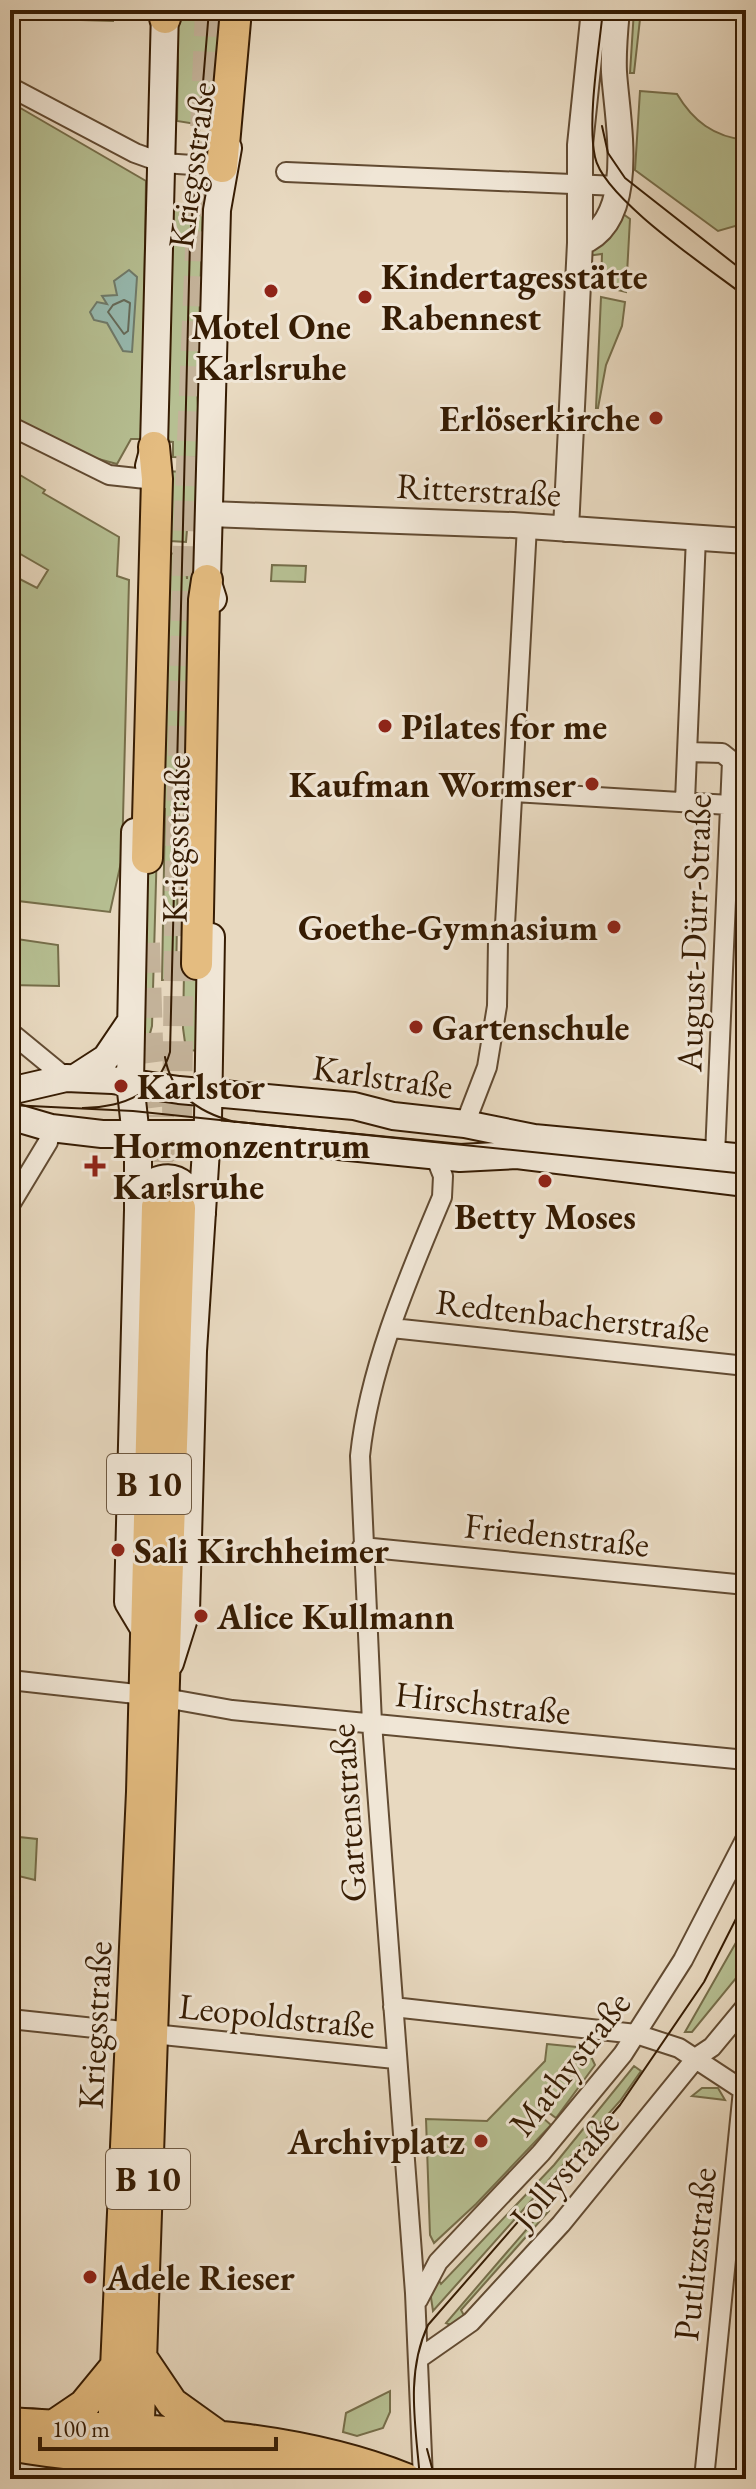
<svg xmlns="http://www.w3.org/2000/svg" width="756" height="2489" viewBox="0 0 756 2489" font-family="'EB Garamond',serif">
<style>
.green{fill:#b6bf92;stroke:#766e4a;stroke-width:2}
.water{fill:#97bab0;stroke:#707b6b;stroke-width:2}
.lines{fill:none;stroke-linecap:round;stroke-linejoin:round}
.shore{stroke:#666b5a;stroke-width:2}
.primary-tunnel{stroke:#c4b39a;stroke-width:30;stroke-dasharray:30 15;stroke-linecap:butt}
.minor-casing{stroke:#624b32;stroke-width:22}
.tertiary-casing{stroke:#624b32;stroke-width:28}
.secondary-casing{stroke:#361c03;stroke-width:30}
.primary-casing{stroke:#361c03;stroke-width:34}
.minor{stroke:#f0e6d6;stroke-width:18}
.tertiary{stroke:#f0e6d6;stroke-width:24}
.secondary{stroke:#f0e6d6;stroke-width:26}
.primary{stroke:#e4bc80;stroke-width:30}
.tram{stroke:#361c03;stroke-width:2}
.poi-dot{fill:#8f2418;stroke:#f0e6d6;stroke-width:3}
.labels{text-anchor:middle;stroke-width:6;stroke-linejoin:round;paint-order:stroke}
.shield{fill:#f0e6d6;stroke:#6e5942;stroke-width:2}
.shield-label{font-size:34px;font-weight:bold;fill:#361c03}
.street-label{font-size:36px;fill:#361c03;stroke:#f0e6d6}
.poi-label{font-size:36px;font-weight:bold;fill:#361c03;stroke:#f0e6d6;text-anchor:start}
</style>
<rect width="100%" height="100%" fill="#e8d9c0"/>
<filter id="stains"><feTurbulence type="fractalNoise" baseFrequency=".0025" numOctaves="4"/><feColorMatrix values="0 0 0 0 .2 0 0 0 0 .09 0 0 0 0 .02 0 0 0 .5 -.17"/></filter>
<radialGradient id="worn" r=".72"><stop offset=".6" stop-color="#630" stop-opacity="0"/><stop offset="1" stop-color="#630" stop-opacity=".3"/></radialGradient>
<path class="green" d="M48,10H113V21L81,20Z
M174,10H232L221,128L177,121L178,60Z
M634,10H641L634,73H630Z
M640,91L677,94C693,121 714,137 746,140V230L735,226L718,231L635,170Z
M10,102L146,181L142,439H131L117,464L80,454L10,417Z
M170,205L203,206L197,389L201,458L173,457V442L162,441Z
M619,211L630,219L626,292L601,286L602,254L587,256Z
M601,297L625,302L622,326L606,365L598,408H596Z
M10,469L45,490L43,493L119,537L117,576L129,580L122,858L110,912L10,900V574L37,588L48,570L10,548Z
M160,471L189,472L188,483H201V530H187L186,542L170,541L171,519L158,518Z
M156,553L185,554L187,579L188,554L200,555L205,966L202,1051L186,1050L183,1028L187,808L179,809L176,980H162L165,809H158L152,1026L146,1048H143L140,858Z
M272,565L306,566L305,582L271,581Z
M10,938L58,945L59,986L10,985Z
M10,1836L37,1839L35,1880L10,1874Z
M746,1925V1966L692,2032H685Z
M547,2044L587,2048L595,2065L556,2118L548,2112L543,2118L551,2125L476,2204L434,2243L430,2235L426,2119L487,2121L545,2061Z
M634,2066L641,2071L620,2101L433,2311L430,2291L436,2276L441,2284L554,2165Z
M702,2088H718L725,2100L692,2096Z
M545,2208L549,2211L461,2310L466,2319L456,2327L446,2323Z
M390,2391V2412L383,2428L357,2436L343,2432L346,2413Z"/>
<path class="water" d="M129,270L137,277L132,352L123,351L107,323L94,320L90,312L97,302L107,304L102,296L117,295L114,281Z"/>
<g class="lines">
<path class="shore" d="M124,300L130,303L128,331L124,334L108,312L113,305Z"/>
<path class="primary-tunnel" d="M145,943L148,1042L157,1111
M180,1206L177,1121L180,870L188,537L210,10
M157,1207L159,1115"/>
<defs>
<path id="minor" d="M10,87L135,153L163,163L222,167
M286,172L618,186
M10,426L109,475L146,479
M688,752L722,753L732,761L715,1155
M514,792L746,806
M685,801L696,537
M10,1032L66,1078
M465,1124L487,1067L497,1006L498,940L505,925L527,526
M10,1205L48,1142L51,1128
M392,1328L746,1366
M362,1547L746,1585
M10,1680L145,1695
M165,1698L232,1710L746,1760
M393,2007L636,2034L679,2048L743,2090L704,2479
M10,2019L132,2032
M153,2034L395,2059
M418,2300L438,2262L541,2153L623,2054L683,1960L746,1838
M418,2359L471,2322L561,2224L697,2057L712,2047L746,2006
M423,2479L415,2293L372,1723L360,1456C369,1368 408,1278 442,1197L443,1176L435,1156"/>
<path id="tertiary" d="M580,243C639,221 617,120 614,72C613,51 615,31 617,10
M209,514L513,525L746,541
M566,529L580,243V145L594,10"/>
<path id="secondary" d="M149,466L154,447L165,10
M213,599L207,580L217,210L228,148
M135,832L130,1082L138,1155V1210L128,1602L146,1632
M75,1078L106,1058L131,1021
M10,1091L66,1078L112,1080L179,1090L354,1106L393,1116L465,1124L534,1138L746,1158
M10,1116L51,1128L102,1134H216L460,1158L517,1155L746,1183
M138,1209L153,1182C181,1169 193,1193 202,1214
M170,1663L186,1612L193,1351L208,1119L211,937"/>
<path id="primary" d="M165,18L167,10
M222,167L236,10
M147,858L157,479L154,447
M197,964L204,600L207,580
M141,2357L172,2403L218,2436
M10,2423C142,2432 281,2429 406,2479
M53,2426L84,2405L116,2366
M10,2445C120,2466 233,2455 343,2479
M111,2479L142,1792L157,1207
M137,2479L180,1208"/>
</defs>
<use href="#minor" class="minor-casing"/>
<use href="#tertiary" class="tertiary-casing"/>
<use href="#secondary" class="secondary-casing"/>
<use href="#primary" class="primary-casing"/>
<use href="#minor" class="minor"/>
<use href="#tertiary" class="tertiary"/>
<use href="#secondary" class="secondary"/>
<use href="#primary" class="primary"/>
<path class="tram" d="M603,10C599,50 587,120 595,157C603,198 710,269 746,297
M602,126L608,153L625,178L746,273
M165,1057C171,1095 200,1113 235,1122
M10,1105L133,1111L746,1174
M83,1108C124,1107 158,1094 170,1052L190,241L209,10
M427,2449L435,2479
M420,2479C416,2427 405,2374 428,2325L620,2105L704,1982L746,1899"/>
</g>
<g class="poi-dot">
<circle cx="271" cy="291" r="8"/>
<circle cx="365" cy="297" r="8"/>
<circle cx="656" cy="418" r="8"/>
<circle cx="385" cy="726" r="8"/>
<circle cx="592" cy="784" r="8"/>
<circle cx="614" cy="927" r="8"/>
<circle cx="416" cy="1027" r="8"/>
<circle cx="121" cy="1086" r="8"/>
<path d="M91 1154h8v8h8v8h-8v8h-8v-8h-8v-8h8z"/>
<circle cx="545" cy="1181" r="8"/>
<circle cx="118" cy="1550" r="8"/>
<circle cx="201" cy="1616" r="8"/>
<circle cx="481" cy="2141" r="8"/>
<circle cx="90" cy="2277" r="8"/>
</g>
<g class="labels">
<g class="shield">
<rect x="107" y="1454" width="84" height="60" rx="6"/>
<rect x="106" y="2149" width="84" height="60" rx="6"/>
</g>
<g class="shield-label">
<text x="149" y="1496">B 10</text>
<text x="148" y="2191">B 10</text>
</g>
<g class="street-label">
<text transform="translate(191 165) rotate(-82)" y="13">Kriegsstraße</text>
<text transform="translate(479 489) rotate(3)" y="13">Ritterstraße</text>
<text transform="translate(175 839) rotate(-89)" y="13">Kriegsstraße</text>
<text transform="translate(693 933) rotate(-88)" y="13">August-Dürr-Straße</text>
<text transform="translate(383 1076) rotate(8)" y="13">Karlstraße</text>
<text transform="translate(573 1315) rotate(6)" y="13">Redtenbacherstraße</text>
<text transform="translate(557 1534) rotate(6)" y="13">Friedenstraße</text>
<text transform="translate(483 1702) rotate(6)" y="13">Hirschstraße</text>
<text transform="translate(347 1813) rotate(-94)" y="13">Gartenstraße</text>
<text transform="translate(277 2015) rotate(6)" y="13">Leopoldstraße</text>
<text transform="translate(94 2025) rotate(-87)" y="13">Kriegsstraße</text>
<text transform="translate(569 2063) rotate(-52)" y="13">Mathystraße</text>
<text transform="translate(564 2169) rotate(-49)" y="13">Jollystraße</text>
<text transform="translate(694 2254) rotate(-84)" y="13">Putlitzstraße</text>
</g>
<g class="poi-label">
<text x="381" y="289">Kindertagesstätte<tspan x="381" dy="41">Rabennest</tspan></text>
<text x="271" y="339" text-anchor="middle">Motel One<tspan x="271" dy="41">Karlsruhe</tspan></text>
<text x="640" y="431" text-anchor="end">Erlöserkirche</text>
<text x="401" y="739">Pilates for me</text>
<text x="576" y="797" text-anchor="end">Kaufman Wormser</text>
<text x="598" y="940" text-anchor="end">Goethe-Gymnasium</text>
<text x="432" y="1040">Gartenschule</text>
<text x="137" y="1099">Karlstor</text>
<text x="113" y="1158">Hormonzentrum<tspan x="113" dy="41">Karlsruhe</tspan></text>
<text x="545" y="1229" text-anchor="middle">Betty Moses</text>
<text x="134" y="1563">Sali Kirchheimer</text>
<text x="217" y="1629">Alice Kullmann</text>
<text x="465" y="2154" text-anchor="end">Archivplatz</text>
<text x="106" y="2290">Adele Rieser</text>
</g>
</g>
<rect width="756" height="2489" fill="none" stroke="#e8d9c0" stroke-width="40"/>
<rect x="12" y="12" width="732" height="2465" fill="none" stroke="#361c03" stroke-width="4"/>
<rect x="20" y="20" width="716" height="2449" fill="none" stroke="#361c03" stroke-width="2"/>
<path d="M40 2437v12h236v-12" fill="none" stroke="#361c03" stroke-width="4"/>
<text x="52" y="2437" font-size="24" fill="#361c03" stroke="#f0e6d6" stroke-width="6" paint-order="stroke">100 m</text>
<rect width="100%" height="100%" filter="url(#stains)"/>
<rect width="100%" height="100%" fill="url(#worn)"/>
</svg>
